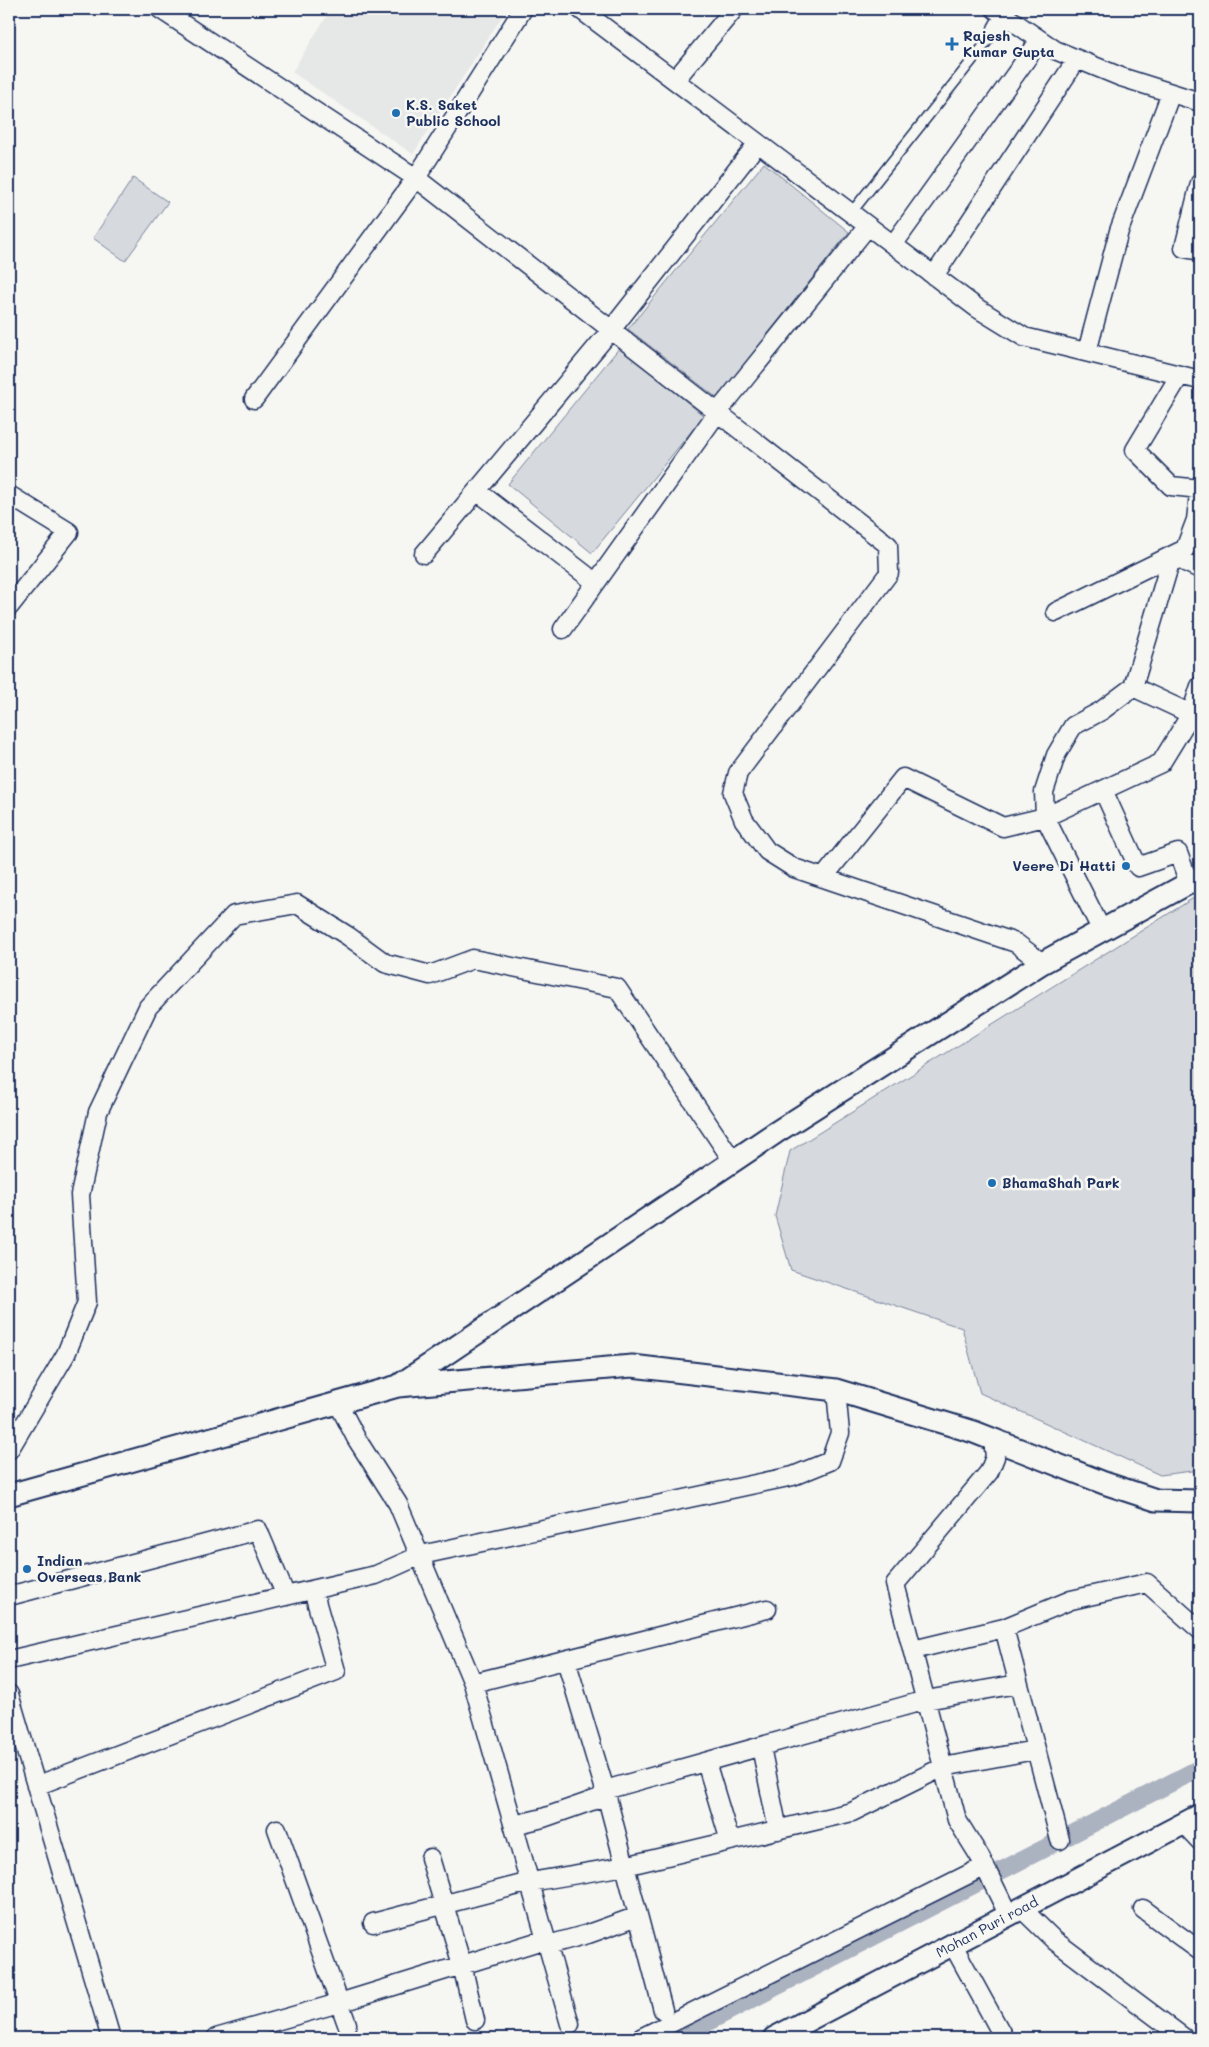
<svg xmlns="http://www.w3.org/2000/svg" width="1209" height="2047" viewBox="0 0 1209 2047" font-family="Mali,sans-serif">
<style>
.built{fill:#e6e7e7}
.green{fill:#d6d9dd;stroke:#78849e}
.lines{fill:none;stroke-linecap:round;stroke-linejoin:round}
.canal{stroke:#abb2c0;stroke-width:18}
.service-casing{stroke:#1b2f5e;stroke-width:12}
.minor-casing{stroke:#1b2f5e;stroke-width:21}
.tertiary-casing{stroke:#1b2f5e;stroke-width:25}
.service{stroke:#f6f6f2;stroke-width:9}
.minor{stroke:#f6f6f2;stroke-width:18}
.tertiary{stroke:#f6f6f2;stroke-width:21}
.poi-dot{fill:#1f6fb2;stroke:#f6f6f2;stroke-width:2}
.labels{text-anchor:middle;stroke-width:5;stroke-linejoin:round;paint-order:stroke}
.poi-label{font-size:14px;font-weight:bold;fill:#1b2f5e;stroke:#f6f6f2;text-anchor:start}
.street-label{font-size:14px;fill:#1b2f5e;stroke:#f6f6f2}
</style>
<rect width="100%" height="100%" fill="#f6f6f2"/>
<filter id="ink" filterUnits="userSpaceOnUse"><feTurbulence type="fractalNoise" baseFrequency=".02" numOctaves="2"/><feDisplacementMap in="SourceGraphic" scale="10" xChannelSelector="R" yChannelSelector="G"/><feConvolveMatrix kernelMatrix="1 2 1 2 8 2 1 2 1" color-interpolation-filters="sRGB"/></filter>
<g filter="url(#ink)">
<path class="built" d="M331,9H507L413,154L292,72Z"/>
<path class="green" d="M764,163L849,232L717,398L628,329Z
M133,178L168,202L125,261L93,238Z
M620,347L704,416L592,553L508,484Z
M1200,894V1470L1160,1475L980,1393L962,1328L791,1270L775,1216L790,1151Z"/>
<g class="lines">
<path class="canal" d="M677,2038L1200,1768"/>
<defs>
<path id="service" d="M851,213L997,29"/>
<path id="minor" d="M160,9L416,178L888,545L889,573L738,773L733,793L744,820L767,851L794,868L1016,943L1042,963
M580,9L977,308L1024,337L1200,380
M995,9L1055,50L1121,77L1200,102
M997,29L1005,15
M675,80L734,9
M1200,183L1184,248L1200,251
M893,245L1040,40
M934,276L1077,59
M1087,352L1119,231L1171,93
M1180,375L1135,450L1171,486L1200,489
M254,399L416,178L523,9
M477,491L595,582
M9,495L69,532L9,607
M424,554L611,330L758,143
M1172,556L1133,687L1191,714L1200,686
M1172,556L1200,569
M1056,612L1185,549L1196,520L1200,485
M563,629L717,413L868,226
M1133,687L1101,711L1073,726L1056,755L1044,792L1045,817L1161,763L1191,714L1200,717
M1103,790L1138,867L1178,853L1189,883
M823,878L903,778L1003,827L1045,817L1102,931
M338,1403L356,1438L398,1504L473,1683L570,2024
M993,1439L995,1457L989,1472L895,1584L957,1820L980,1857L1009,1916
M9,1450L66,1354L87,1302L80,1195L98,1112L148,1007L234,915L297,904L348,936L385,963L430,975L473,959L617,988L733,1161
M9,1596L258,1530L286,1596
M1004,1628L1060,1840
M913,1650L1004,1628L1071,1600L1147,1583L1200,1630
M9,1660L376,1575L421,1555L793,1476L830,1461L840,1433L836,1390
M473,1683L767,1609
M9,1694L111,2038
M761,1747L778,1830
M706,1762L730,1841
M36,1786L336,1671L313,1590
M1184,1824L1200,1841
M514,1825L543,1818L600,1798L605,1790L566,1660
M277,1829L347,2024
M1022,1909L1055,1941L1184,2038
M1143,1909L1200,1951
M373,1923L530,1882L625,1866L852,1812L943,1767L1035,1750
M548,1945L588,1934L638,1916
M953,1945L1004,2038
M663,2010L605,1790L926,1700L1018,1684
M475,2020L462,1965L546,1939
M216,2038L339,2003L462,1965L430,1858
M641,2038L985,1866"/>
<path id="tertiary" d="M401,1384L775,1133L949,1022L1042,963L1200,877
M9,1495L398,1386L632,1366L836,1390L974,1432L1104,1483L1156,1500L1200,1501
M774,2038L1200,1815"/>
</defs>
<use href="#service" class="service-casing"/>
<use href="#minor" class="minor-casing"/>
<use href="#tertiary" class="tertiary-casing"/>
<use href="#service" class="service"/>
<use href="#minor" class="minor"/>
<use href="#tertiary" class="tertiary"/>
</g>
</g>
<g class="poi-dot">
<path d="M949.5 36.5h5v5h5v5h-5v5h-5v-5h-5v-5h5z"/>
<circle cx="396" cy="113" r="5"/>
<circle cx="1126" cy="866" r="5"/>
<circle cx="992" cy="1183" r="5"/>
<circle cx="27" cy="1569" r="5"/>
</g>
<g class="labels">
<g class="poi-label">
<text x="963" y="41">Rajesh<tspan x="963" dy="16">Kumar Gupta</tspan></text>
<text x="406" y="110">K.S. Saket<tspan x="406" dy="16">Public School</tspan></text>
<text x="1116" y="871" text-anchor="end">Veere Di Hatti</text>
<text x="1002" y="1188">BhamaShah Park</text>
<text x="37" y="1566">Indian<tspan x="37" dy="16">Overseas Bank</tspan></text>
</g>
<g class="street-label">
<text transform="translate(987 1927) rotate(-28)" y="5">Mohan Puri road</text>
</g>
</g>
<rect width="1209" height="2047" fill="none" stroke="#f6f6f2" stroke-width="30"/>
<rect x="15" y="15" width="1179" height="2017" fill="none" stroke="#1b2f5e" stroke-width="2" filter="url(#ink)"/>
</svg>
